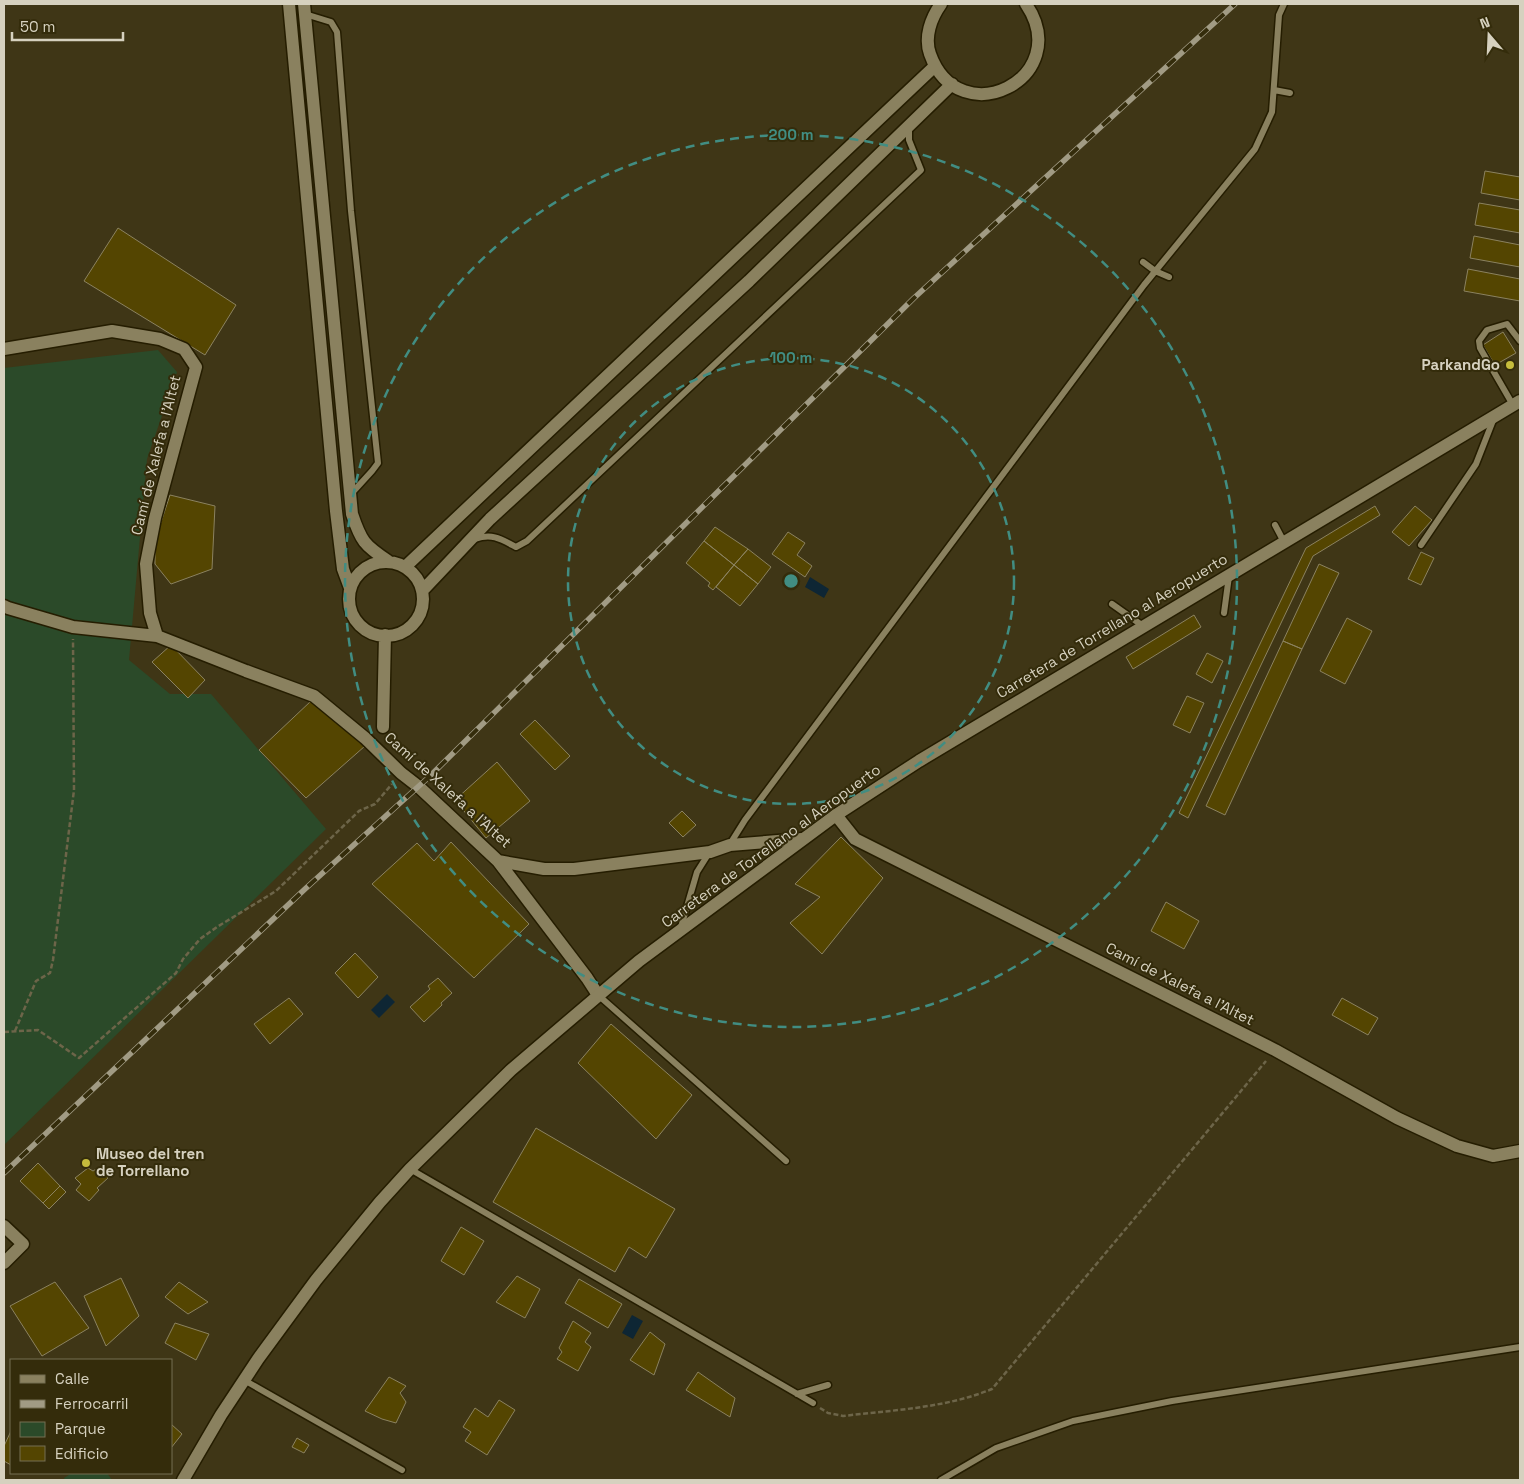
<svg xmlns="http://www.w3.org/2000/svg" width="1524" height="1484" viewBox="0 0 1524 1484" font-family="'Space Grotesk',sans-serif">
<style>
.green{fill:#2b4a29}
.water{fill:#0e2634}
.building{fill:#544501;stroke:#8b8260}
.lines{fill:none;stroke-linecap:round;stroke-linejoin:round}
.lane-casing{stroke:#251d00;stroke-width:9}
.street-casing{stroke:#251d00;stroke-width:15}
.secondary-casing{stroke:#251d00;stroke-width:15}
.path{stroke:#6d6549;stroke-width:2.5;stroke-dasharray:5 2.5;stroke-linecap:butt}
.lane{stroke:#8a815f;stroke-width:6}
.street{stroke:#8a815f;stroke-width:12}
.secondary{stroke:#8a815f;stroke-width:12}
.rail-casing{stroke:#a19b84;stroke-width:5.5}
.rail{stroke:#342c0b;stroke-width:4;stroke-dasharray:11;stroke-linecap:butt}
.ring{fill:none;stroke:#418d82;stroke-width:2.5;stroke-dasharray:9 6}
.poi-dot{fill:#c6bc3c;stroke:#342c0b;stroke-width:2}
.labels{text-anchor:middle;stroke-width:4;stroke-linejoin:round;paint-order:stroke}
.poi-label{font-size:15px;font-weight:bold;fill:#d6d1bf;stroke:#342c0b;text-anchor:end}
.street-label{font-size:15px;fill:#d6d1bf;stroke:#342c0b}
.centre{fill:#418d82;stroke:#342c0b;stroke-width:2.5}
.ring-label{font-size:15px;text-anchor:middle;font-weight:bold;fill:#418d82;stroke:#342c0b;stroke-width:4;stroke-linejoin:round;paint-order:stroke}
</style>
<rect width="100%" height="100%" fill="#3f3616"/>
<path class="green" d="M158,350L177,372L147,459L129,660L170,694H211L326,829L4,1145V368Z
M72,1473H107L112,1480H65L64,1478Z"/>
<path class="water" d="M810,577L829,589L824,598L805,587Z
M387,994L395,1002L379,1018L371,1010Z
M632,1315L643,1321L633,1339L622,1333Z"/>
<path class="building" d="M1485,171L1520,177V200L1481,193Z
M1479,203L1520,210V233L1475,225Z
M118,228L236,305L205,355L84,281Z
M1474,236L1520,245V267L1470,258Z
M1468,269L1520,279V301L1464,291Z
M1503,332L1516,353L1495,365L1483,345Z
M170,495L215,506L212,569L171,584L155,564V540Z
M1375,506L1380,515L1313,556L1188,818L1179,813L1306,548Z
M1415,506L1432,520L1409,546L1392,532Z
M715,527L748,549L734,565L704,541Z
M788,532L805,543L797,555L812,566L805,577L772,554Z
M704,541L734,565L713,590L708,586L710,583L686,563Z
M748,549L771,567L758,584L734,565Z
M1421,552L1434,558L1421,585L1408,579Z
M1319,564L1339,573L1302,649L1283,641Z
M734,565L758,584L740,606L716,587Z
M1194,615L1201,627L1133,669L1126,657Z
M1347,618L1372,631L1345,684L1320,671Z
M1283,641L1302,649L1225,815L1206,806Z
M171,645L205,680L188,698L152,662Z
M1207,653L1223,661L1212,683L1196,674Z
M1187,696L1204,703L1190,733L1173,725Z
M311,701L331,713L365,746L306,798L259,750Z
M535,720L570,756L555,770L520,734Z
M497,762L530,801L486,838L455,800Z
M682,811L696,825L683,837L669,823Z
M841,837L883,878L822,954L790,923L820,897L795,884Z
M451,842L529,924L474,978L372,884L417,843L434,861Z
M1166,902L1199,921L1184,949L1151,931Z
M355,953L378,977L358,998L335,973Z
M438,978L452,993L441,1003L442,1005L424,1022L410,1007L430,989L428,986Z
M289,998L303,1014L270,1044L254,1024Z
M1342,998L1378,1018L1368,1035L1332,1015Z
M611,1024L692,1095L656,1139L578,1063Z
M536,1128L675,1209L646,1258L629,1247L615,1272L493,1202Z
M38,1163L60,1186L43,1203L20,1181Z
M88,1168L93,1171L98,1168L108,1178L97,1188L99,1190L89,1201L76,1190L81,1184L75,1178Z
M60,1186L66,1192L49,1209L43,1203Z
M461,1227L484,1241L464,1275L441,1261Z
M517,1276L540,1289L525,1318L496,1302Z
M121,1278L139,1316L106,1346L84,1296Z
M579,1279L622,1304L608,1328L565,1303Z
M55,1282L89,1328L42,1356L10,1306Z
M179,1282L208,1302L188,1314L165,1297Z
M573,1321L591,1333L585,1342L591,1347L578,1371L557,1359L562,1352L559,1348Z
M175,1323L209,1334L196,1360L165,1343Z
M650,1332L665,1344L654,1375L630,1360Z
M698,1372L735,1398L730,1417L686,1390Z
M389,1377L406,1386L400,1393L406,1402L396,1423L382,1419L365,1411Z
M499,1400L515,1410L487,1455L465,1441L471,1432L463,1427L475,1408L488,1417Z
M171,1424L182,1434L171,1448Z
M11,1431V1465L4,1461V1446Z
M297,1438L309,1445L304,1453L292,1447Z"/>
<g class="lines">
<defs>
<path id="lane" d="M305,14L331,22L337,32L351,211L378,463L372,471L351,494
M1274,90L1290,93
M1143,262L1155,271L1169,277
M1513,405L1480,348L1479,341L1487,330L1507,324L1520,341
M1275,525L1284,542
M475,539C492,533 501,539 516,547L527,541L921,170L909,140V128
M1421,545L1476,464L1494,418
M1112,604L1143,626
M1224,613L1229,576
M730,844L745,820L1144,285L1255,149L1272,112L1279,15L1284,4
M681,927L697,872L709,853
M598,995L786,1161
M410,1169L813,1403
M244,1380L402,1470
M797,1394L828,1385
M941,1480L996,1448L1073,1421L1172,1401L1520,1347"/>
<path id="street" d="M289,4L336,511L343,569L350,588
M304,4L352,514C361,541 364,545 388,561
M941,4C931,18 924,37 930,54C959,136 1076,78 1026,4
M4,349L112,331L160,339L184,349L196,367L155,518L146,564L150,613L157,636
M349 599a37 37 0 1 1 74 0a37 37 0 1 1-74 0Z
M405,567L935,66
M422,591L490,519L749,281L952,84
M4,606L8,608L73,627L157,636L246,671L314,696L365,738L401,773L419,787L498,861L544,869H574L710,852L730,845L802,839
M383,727L385,635
M836,815L855,839L1275,1050L1397,1118L1457,1146L1493,1156L1520,1151
M498,861L587,978L598,995
M4,1226L23,1244L4,1263"/>
<path id="secondary" d="M183,1480L221,1415L258,1359L316,1280L380,1202L410,1169L461,1119L511,1070L639,961L836,815L919,761L1520,401"/>
</defs>
<use href="#lane" class="lane-casing"/>
<use href="#street" class="street-casing"/>
<use href="#secondary" class="secondary-casing"/>
<path class="path" d="M15,1031L36,981L50,973L53,960L74,790L73,639
M4,1032L38,1030L79,1058L176,973L183,959L200,939L217,927L276,891L359,811L375,804L392,784
M820,1408L828,1413L843,1416C893,1410 946,1408 992,1389L1266,1061"/>
<use href="#lane" class="lane"/>
<use href="#street" class="street"/>
<use href="#secondary" class="secondary"/>
<defs>
<path id="rail" d="M4,1173L305,889L430,776L914,298L1235,4"/>
</defs>
<use href="#rail" class="rail-casing"/>
<use href="#rail" class="rail"/>
</g>
<g class="ring">
<circle cx="791" cy="581" r="223"/>
<circle cx="791" cy="581" r="446"/>
</g>
<g class="poi-dot">
<circle cx="1510" cy="365" r="5"/>
<circle cx="86" cy="1163" r="5"/>
</g>
<g class="labels">
<g class="poi-label">
<text x="1500" y="370">ParkandGo</text>
<text x="96" y="1159" text-anchor="start">Museo del tren<tspan x="96" dy="17">de Torrellano</tspan></text>
</g>
<g class="street-label">
<text transform="translate(156 455) rotate(-76)" y="5">Camí de Xalefa a l'Altet</text>
<text transform="translate(1112 626) rotate(-31)" y="5">Carretera de Torrellano al Aeropuerto</text>
<text transform="translate(448 790) rotate(42)" y="5">Camí de Xalefa a l'Altet</text>
<text transform="translate(771 846) rotate(-36)" y="5">Carretera de Torrellano al Aeropuerto</text>
<text transform="translate(1180 984) rotate(27)" y="5">Camí de Xalefa a l'Altet</text>
</g>
</g>
<circle cx="791" cy="581" r="8" class="centre"/>
<g class="ring-label">
<text x="791" y="140">200 m</text>
<text x="791" y="363">100 m</text>
</g>
<rect width="1524" height="1484" fill="none" stroke="#d6d1bf" stroke-width="10"/>
<rect x="10" y="1359" width="162" height="115" fill="#342c0b" stroke="#756e53"/>
<rect x="20" y="1375" width="25" height="8" fill="#8a815f" stroke="#756e53"/>
<text x="55" y="1384" font-size="15" fill="#d6d1bf">Calle</text>
<rect x="20" y="1400" width="25" height="8" fill="#a19b84" stroke="#756e53"/>
<text x="55" y="1409" font-size="15" fill="#d6d1bf">Ferrocarril</text>
<rect x="20" y="1422" width="25" height="15" fill="#2b4a29" stroke="#756e53"/>
<text x="55" y="1434" font-size="15" fill="#d6d1bf">Parque</text>
<rect x="20" y="1446" width="25" height="15" fill="#544501" stroke="#756e53"/>
<text x="55" y="1459" font-size="15" fill="#d6d1bf">Edificio</text>
<g transform="translate(1489 35) rotate(341)" stroke="#342c0b" stroke-width="4" paint-order="stroke">
<path d="M0-4L9 19L0 12L-9 19Z" fill="#d6d1bf"/>
<text y="-8" font-size="14" font-weight="bold" text-anchor="middle" fill="#d6d1bf">N</text>
</g>
<path d="M12 32v8h111v-8" fill="none" stroke="#d6d1bf" stroke-width="2.5"/>
<text x="20" y="32" font-size="15" fill="#d6d1bf" stroke="#342c0b" stroke-width="4" paint-order="stroke">50 m</text>
</svg>
